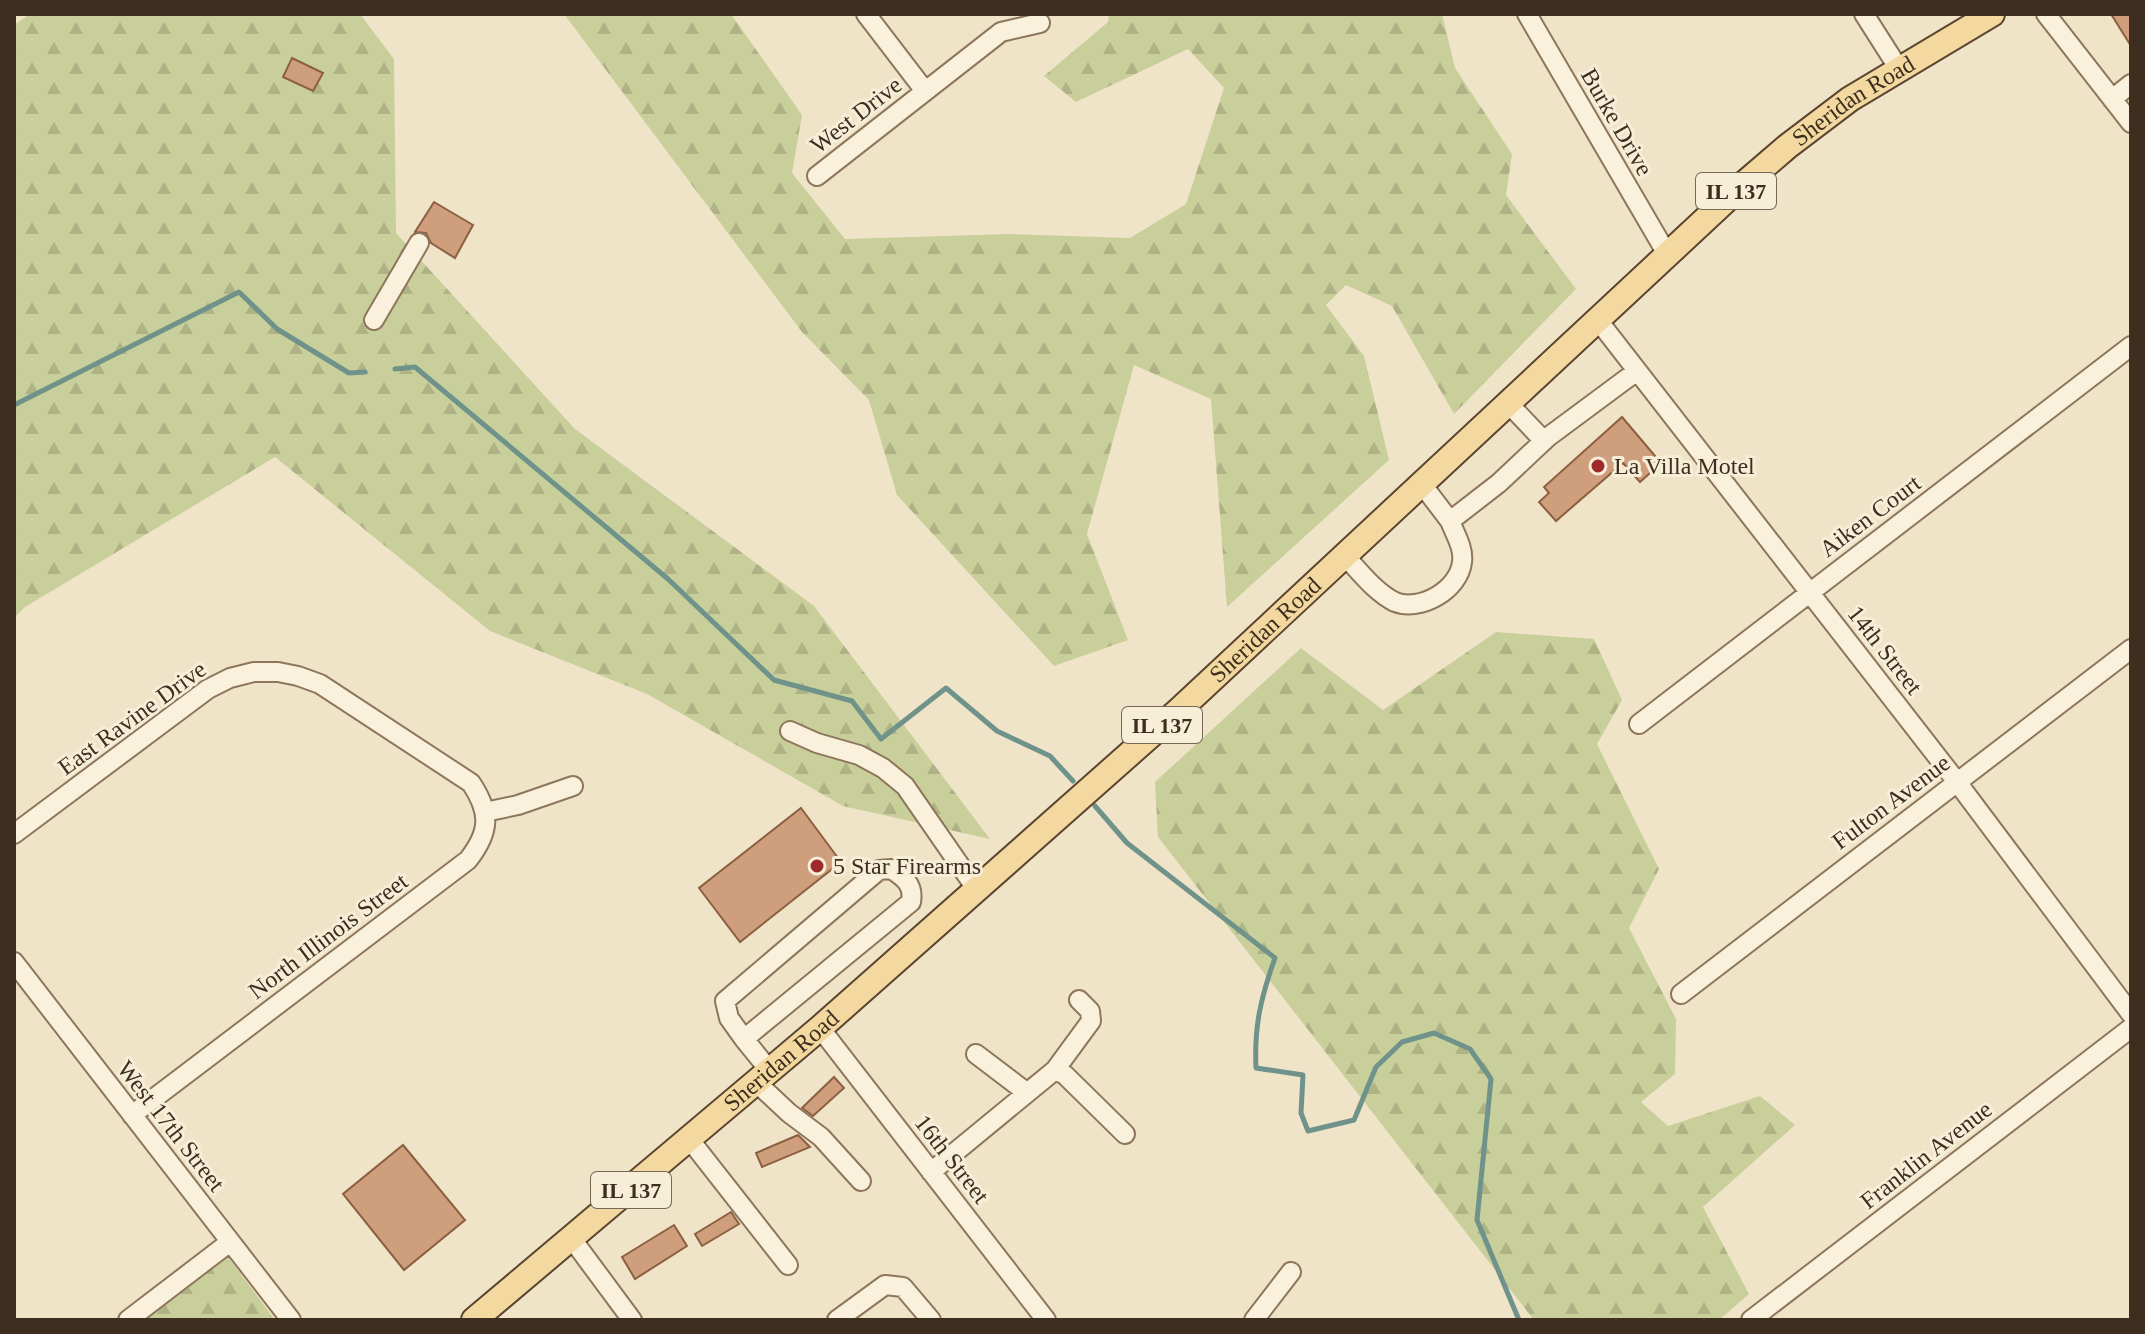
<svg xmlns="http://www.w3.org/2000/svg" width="2145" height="1334" viewBox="0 0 2145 1334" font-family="Georgia,serif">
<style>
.forest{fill:url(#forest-firs)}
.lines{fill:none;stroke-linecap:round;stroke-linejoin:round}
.stream{stroke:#6f938a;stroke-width:5}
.building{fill:#cf9f7d;stroke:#8d5f41;stroke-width:2}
.minor-casing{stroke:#8d765c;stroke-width:22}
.major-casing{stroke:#5b4430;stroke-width:28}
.minor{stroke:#faf1dc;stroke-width:18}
.major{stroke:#f3d9a0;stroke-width:24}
.poi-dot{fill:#9e2a2b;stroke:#f7eed8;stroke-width:3}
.labels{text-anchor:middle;stroke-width:6;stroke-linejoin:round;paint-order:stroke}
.shield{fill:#f7eed8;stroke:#756857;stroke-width:2}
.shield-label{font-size:22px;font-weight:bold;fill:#3d2e20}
.street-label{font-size:24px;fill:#3d2e20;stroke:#f7eed8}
.poi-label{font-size:24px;fill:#3d2e20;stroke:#f7eed8;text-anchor:start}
</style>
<defs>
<pattern id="forest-firs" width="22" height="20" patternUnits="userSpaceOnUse" patternTransform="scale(2)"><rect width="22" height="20" fill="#c9cf9b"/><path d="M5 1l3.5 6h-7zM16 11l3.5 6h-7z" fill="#aeb285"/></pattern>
</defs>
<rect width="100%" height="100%" fill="#f0e4c8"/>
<path class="forest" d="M30,14H360L394,59L396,233L575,429L814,606L990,839L843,806L647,694L490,631L275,457L25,607L14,618V25Z
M564,14H731L802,115L792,173L845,239L1010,234L1130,238L1186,204L1224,88L1188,49L1076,102L1044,76L1108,22L1109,14H1442L1455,68L1512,154L1506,195L1576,289L1454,414L1392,306L1346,285L1326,305L1364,356L1389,460L1227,607L1211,399L1134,365L1087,534L1128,640L1054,666L897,495L869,400L802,332Z
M1496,632L1594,639L1622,700L1597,744L1659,869L1629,928L1676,1019L1675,1074L1641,1102L1668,1126L1760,1096L1795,1125L1703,1207L1749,1294L1719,1320H1534L1158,837L1155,782L1301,648L1383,710Z
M228,1257L275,1320H145Z"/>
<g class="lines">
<path class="stream" d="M395,369L415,367L668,579L774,680L852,701L881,739L946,688L997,731L1050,756L1073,781
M14,405L239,292L277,329L349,373L365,372
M1095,806L1127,843L1275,958C1261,997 1254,1026 1256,1068L1303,1075L1301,1113L1308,1131L1354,1120L1376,1067L1402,1042L1434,1033L1470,1049L1491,1079L1477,1220L1519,1320"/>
</g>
<path class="building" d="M2111,14H2131V46Z
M292,58L323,73L313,91L283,77Z
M434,202L473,225L455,258L431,243L426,233L415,232Z
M1622,417L1661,463L1640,482L1623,463L1556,521L1539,502L1549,493L1544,487Z
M801,808L841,862L740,942L699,888Z
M834,1077L844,1088L813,1116L802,1108Z
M798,1135L810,1147L762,1167L756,1153Z
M403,1145L465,1220L404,1270L343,1194Z
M731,1212L739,1224L702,1246L695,1234Z
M674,1225L687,1246L635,1279L622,1257Z"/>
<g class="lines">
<defs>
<path id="minor" d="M866,14L925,91
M1527,14L1667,254
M1864,14L1899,69
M2046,14L2131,123
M2112,99L2131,84
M817,176L1001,32L1040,23
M1597,319L1957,782L2131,1014
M374,320L419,243
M1507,402L1544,441
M1421,483L1450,521L1499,483L1548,437L1637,371
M1345,556C1359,571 1376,593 1395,602C1420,612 1459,590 1462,562C1464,548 1455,534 1450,521
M1639,724L2131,346
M790,731L817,743L859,755L883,768L905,786L977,890
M485,812L518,805L573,786
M14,834L208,689L230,678L254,672H278L298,676L320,684L471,783C491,813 490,832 468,860L132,1115
M891,869C905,878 914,885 911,902L744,1039L729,1018L725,1001L879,870Z
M14,962L291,1320
M1681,994L2131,649
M820,1028L1046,1320
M744,1039L770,1071
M976,1054L1026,1092
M1055,1070L1091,1021L1090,1011L1079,1000
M757,1083L789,1113L821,1137L861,1181
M690,1140L788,1265
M931,1172L1055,1070L1065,1075L1125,1134
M572,1239L632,1320
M128,1320L230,1242
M837,1320L885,1285L903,1287L931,1320
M1254,1320L1291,1272
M1751,1320L2131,1028"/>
<g id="major">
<path id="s1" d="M474,1320L820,1028L1178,711L1739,188L1788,146L1850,99L1992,14"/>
</g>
</defs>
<use href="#minor" class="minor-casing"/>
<use href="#major" class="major-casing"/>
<use href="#minor" class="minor"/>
<use href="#major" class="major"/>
</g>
<g class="poi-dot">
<circle cx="1598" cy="466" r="8"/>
<circle cx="817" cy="866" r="8"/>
</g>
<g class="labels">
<g class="shield">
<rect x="1696" y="173" width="80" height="36" rx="6"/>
<rect x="1122" y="707" width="80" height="36" rx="6"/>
<rect x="591" y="1172" width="80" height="36" rx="6"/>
</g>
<g class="shield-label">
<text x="1736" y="199">IL 137</text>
<text x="1162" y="733">IL 137</text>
<text x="631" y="1198">IL 137</text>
</g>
<g class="street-label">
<text dy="8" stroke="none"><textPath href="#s1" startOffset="1842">Sheridan Road</textPath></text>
<text transform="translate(856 115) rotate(-38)" y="8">West Drive</text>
<text transform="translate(1617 122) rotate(60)" y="8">Burke Drive</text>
<text transform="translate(1870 516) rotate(-37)" y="8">Aiken Court</text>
<text dy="8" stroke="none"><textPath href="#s1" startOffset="1050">Sheridan Road</textPath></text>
<text transform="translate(1885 650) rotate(52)" y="8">14th Street</text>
<text transform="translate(132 718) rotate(-36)" y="8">East Ravine Drive</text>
<text transform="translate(1891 802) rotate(-37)" y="8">Fulton Avenue</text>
<text transform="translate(328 936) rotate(-37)" y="8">North Illinois Street</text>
<text dy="8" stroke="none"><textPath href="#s1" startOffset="402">Sheridan Road</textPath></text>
<text transform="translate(171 1126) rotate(52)" y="8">West 17th Street</text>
<text transform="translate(1926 1155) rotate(-38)" y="8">Franklin Avenue</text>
<text transform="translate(952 1159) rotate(52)" y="8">16th Street</text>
</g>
<g class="poi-label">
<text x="1614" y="474">La Villa Motel</text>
<text x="833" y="874">5 Star Firearms</text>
</g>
</g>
<rect width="2145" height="1334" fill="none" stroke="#3d2e20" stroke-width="32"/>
</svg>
